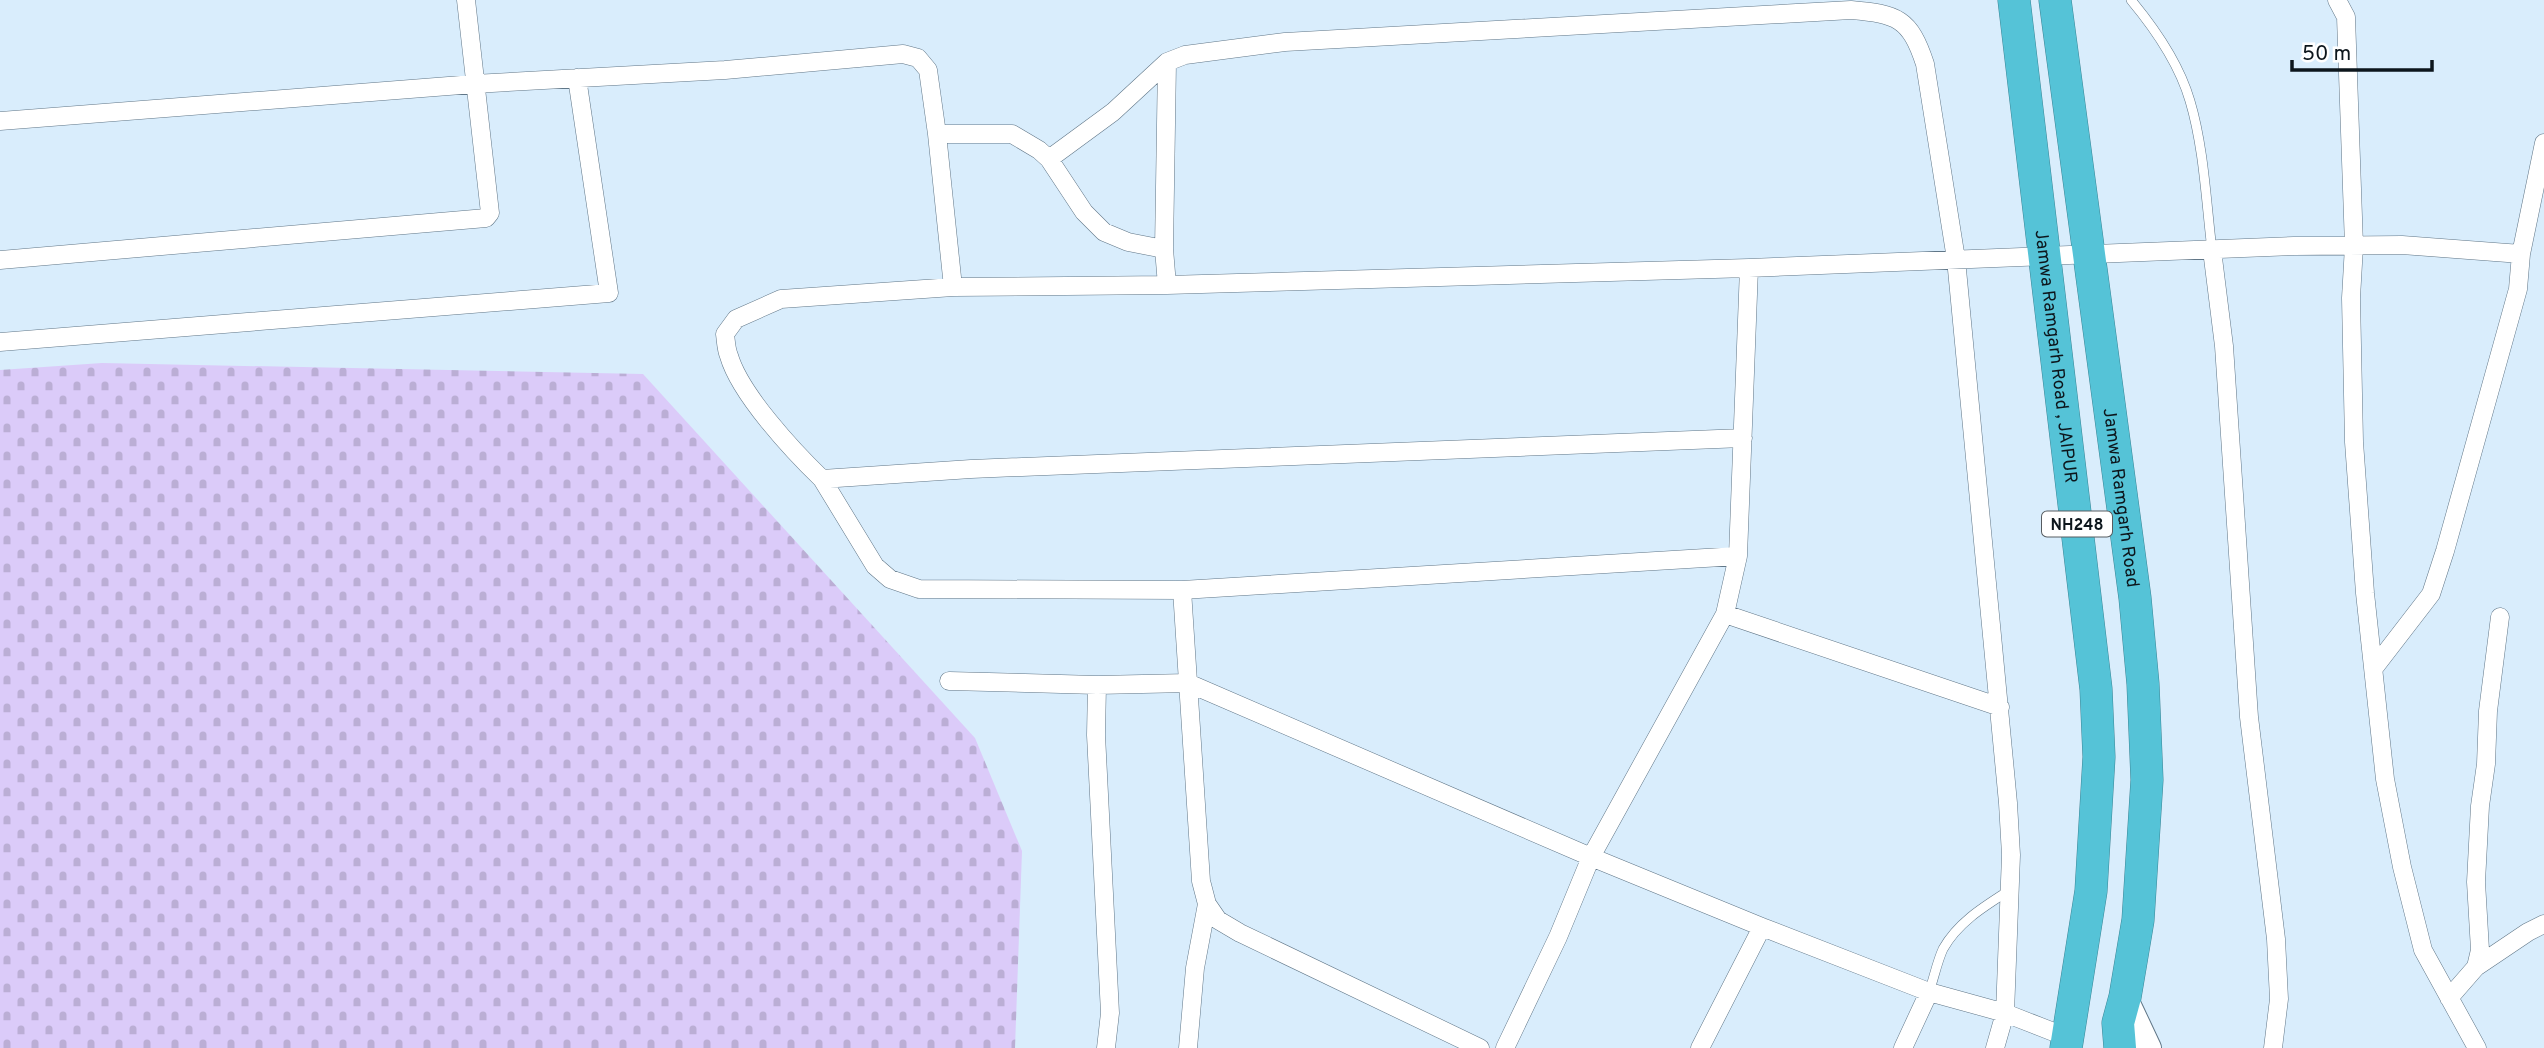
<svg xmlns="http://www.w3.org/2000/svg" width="2544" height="1048" viewBox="0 0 2544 1048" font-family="Overpass,sans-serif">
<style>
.cemetery{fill:url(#cemetery-stones)}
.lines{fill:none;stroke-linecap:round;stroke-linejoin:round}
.lane-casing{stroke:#607687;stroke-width:10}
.street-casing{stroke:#607687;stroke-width:19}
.secondary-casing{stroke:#607687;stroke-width:26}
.highway-casing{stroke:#3c8696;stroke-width:33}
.lane{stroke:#fff;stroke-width:9}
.street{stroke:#fff;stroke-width:18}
.secondary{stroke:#fff;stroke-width:24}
.highway{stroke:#55c3d7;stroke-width:32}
.labels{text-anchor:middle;stroke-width:6;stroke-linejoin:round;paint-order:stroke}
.shield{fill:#fff;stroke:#565c60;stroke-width:2}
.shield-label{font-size:16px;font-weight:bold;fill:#0d161c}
.street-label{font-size:18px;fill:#0d161c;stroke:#fff}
</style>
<defs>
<pattern id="cemetery-stones" width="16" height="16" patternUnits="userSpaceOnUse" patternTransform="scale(1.75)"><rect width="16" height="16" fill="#dbcbf9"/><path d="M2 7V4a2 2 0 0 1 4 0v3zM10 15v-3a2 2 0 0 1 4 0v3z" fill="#bbaed5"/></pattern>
</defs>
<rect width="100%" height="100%" fill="#d9edfc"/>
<path class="cemetery" d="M102,363L643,374L975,738L1022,851L1015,1048H0V370Z"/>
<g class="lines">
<defs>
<path id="lane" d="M2131,0C2156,30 2179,63 2190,101C2204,148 2206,201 2212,250
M1929,992C1934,978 1937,962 1943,949C1958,922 1985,906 2010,890"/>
<path id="street" d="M2337,0L2346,17L2354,246L2351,298L2354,442L2365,593L2385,779L2402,867L2423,950L2477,1048
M1167,62L1164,249L1167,285
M0,121L474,84L725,70L903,54L918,58L928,70L937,134H1012L1039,150L1049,159L1084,212L1104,232L1128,242L1164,249
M937,134L953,287
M1049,159L1113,112L1167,62L1185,55L1285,42L1851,10C1897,14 1910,18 1925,64L1956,259L2008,803L2011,855L2005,1013L1995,1048
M2212,250L2224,346L2249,717L2276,939L2279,999L2273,1048
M0,260L486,218L490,213L466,0
M0,342L609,293L577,78
M1743,438L971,469L822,479C793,451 740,394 729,356C726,349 726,341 725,334L736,319L781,299L953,287L1167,285L1749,268L2294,246L2402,245L2521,254
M822,479L875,566L890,579L919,589L1182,590L1738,556
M1182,590L1201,881L1207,904L1218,920L1240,933L1480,1048
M1725,614L2000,707
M2374,668L2431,594L2445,551L2518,289L2521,254L2544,143
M949,681L1097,685
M2476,967L2528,932L2544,924
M2449,998L2476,967L2480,950L2476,882L2480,806L2486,764L2488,711L2500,617
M1106,1048L1110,1013L1096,735L1097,685L1188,683L1591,857L1762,927L1929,992L2005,1013L2069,1038
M1188,1048L1195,968L1207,904
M1505,1048L1558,937L1591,857L1725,614L1738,556L1749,268
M1700,1048L1762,927
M1903,1048L1929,992"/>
<path id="secondary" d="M2125,997L2149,1048"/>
<g id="highway">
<path id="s1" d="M2014,0L2096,689L2099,757L2091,891L2066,1048"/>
<path id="s2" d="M2055,0L2135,598L2143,684L2147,780L2138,920L2125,997L2118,1023L2120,1048"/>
</g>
</defs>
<use href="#lane" class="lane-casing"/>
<use href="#street" class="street-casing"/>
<use href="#secondary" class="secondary-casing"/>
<use href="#highway" class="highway-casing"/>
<use href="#lane" class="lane"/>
<use href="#street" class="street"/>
<use href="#secondary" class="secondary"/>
<use href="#highway" class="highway"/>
</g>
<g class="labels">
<rect class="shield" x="2042" y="511.5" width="70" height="25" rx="5"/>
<g class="shield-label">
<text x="2077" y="530">NH248</text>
</g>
<g class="street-label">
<text dy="6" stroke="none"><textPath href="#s1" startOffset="359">Jamwa Ramgarh Road , JAIPUR</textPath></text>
<text dy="6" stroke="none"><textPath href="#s2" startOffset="502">Jamwa Ramgarh Road</textPath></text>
</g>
</g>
<path d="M2292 60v10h140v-10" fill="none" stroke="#0d161c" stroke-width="3.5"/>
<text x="2302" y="60" font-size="21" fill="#0d161c" stroke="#ffffff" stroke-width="5" paint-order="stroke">50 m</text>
</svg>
